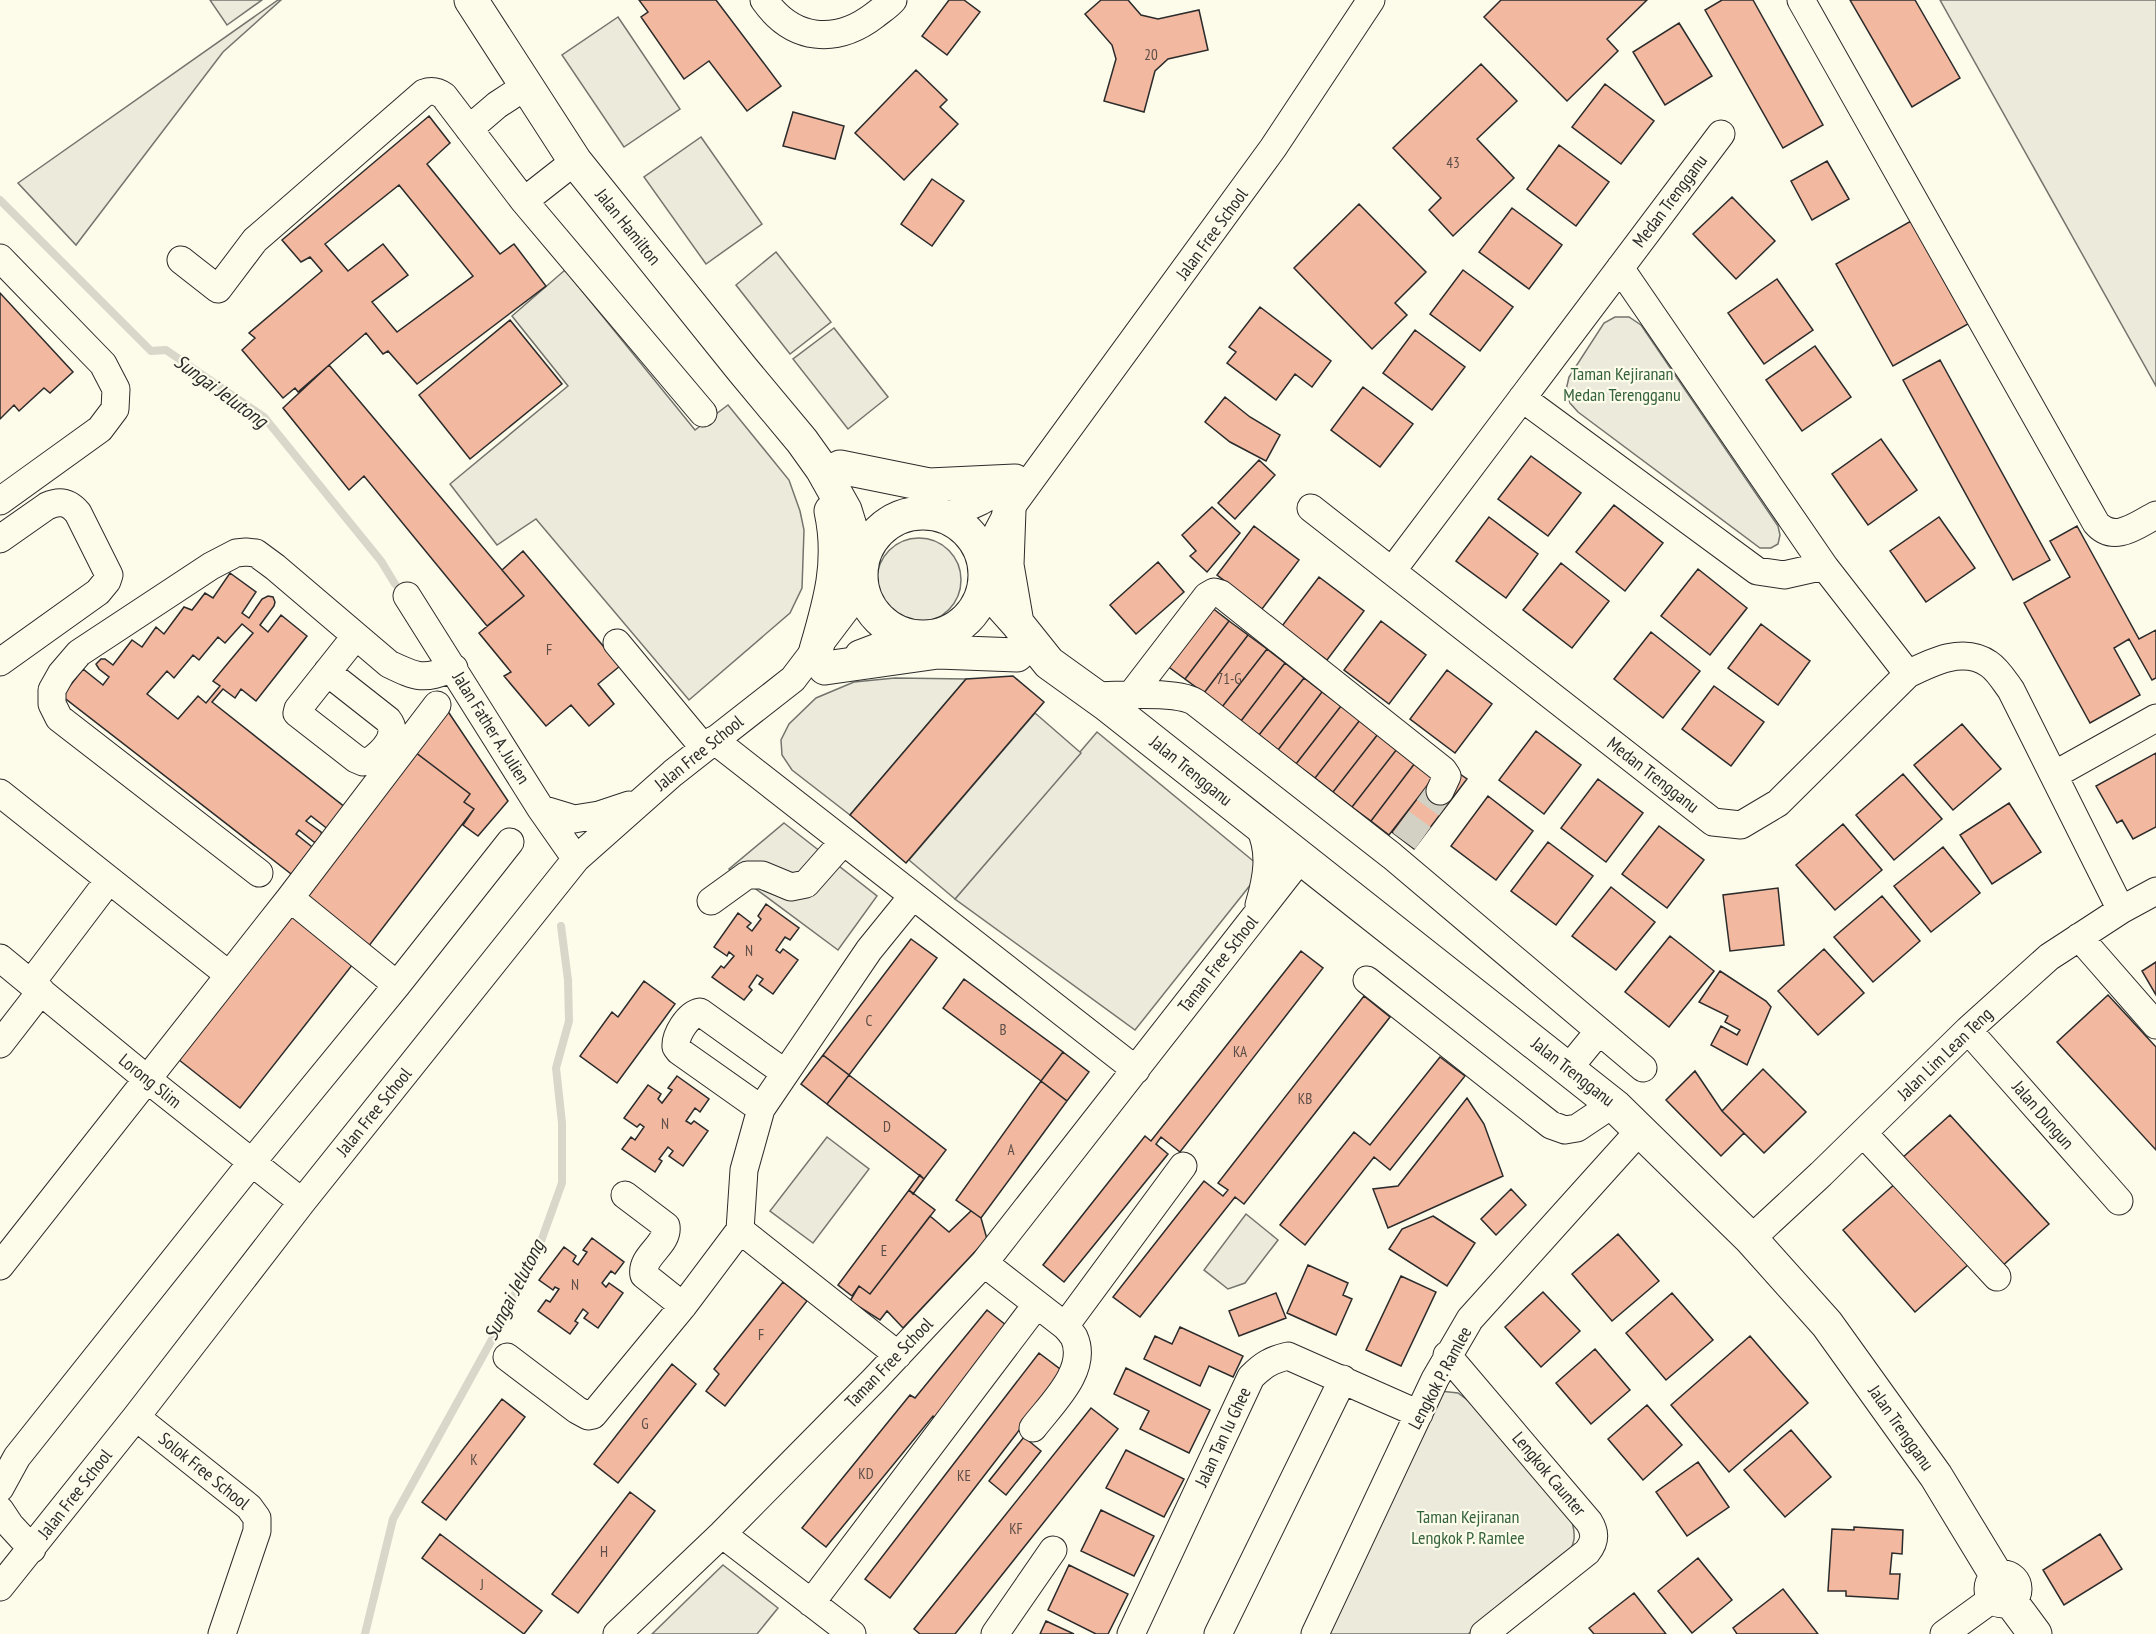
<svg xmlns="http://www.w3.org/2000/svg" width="2156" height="1634" viewBox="0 0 2156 1634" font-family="'PT Sans Narrow',sans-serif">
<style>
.green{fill:#ecebdb;stroke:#74746e;stroke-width:1.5}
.parking{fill:#eceadb;stroke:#74746e;stroke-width:1.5}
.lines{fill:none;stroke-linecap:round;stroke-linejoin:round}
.stream{stroke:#d8d7c9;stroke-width:8}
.building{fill:#f2b8a0;stroke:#2b2b2b;stroke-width:1.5;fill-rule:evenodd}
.minor-tunnel{stroke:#d3d1c4;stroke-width:27;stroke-dasharray:27 14;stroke-linecap:butt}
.minor-casing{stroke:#2b2b2b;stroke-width:29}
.major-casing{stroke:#2b2b2b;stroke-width:35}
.minor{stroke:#fdfbea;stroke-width:27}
.major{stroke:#fdfbea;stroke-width:33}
.labels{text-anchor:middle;stroke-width:4.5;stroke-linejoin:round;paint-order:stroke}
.number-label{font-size:15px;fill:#5d4e48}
.street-label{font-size:18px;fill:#2b2b2b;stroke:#fdfbea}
.park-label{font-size:18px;fill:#34623c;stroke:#fdfbea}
.water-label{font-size:20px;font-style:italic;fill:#2b2b2b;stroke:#fdfbea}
</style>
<rect width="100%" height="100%" fill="#fdfbea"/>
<path class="green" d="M278,0H281L223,52L76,245L18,183Z
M1940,0H2156V386Z
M618,17L680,109L624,147L562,55Z
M701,137L762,224L706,264L644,177Z
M776,252L831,322L790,354L736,285Z
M565,270L695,430L728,405L789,480L800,511L804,530L802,588L790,613L689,700L536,519L497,545L450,484L568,386L512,316Z
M1615,317H1629L1641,325L1778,526L1780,535L1778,544L1771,548H1760L1578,412L1570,403L1566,390L1569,377L1604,323Z
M834,328L888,397L848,429L793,359Z
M877 580a42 42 0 1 1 84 0a42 42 0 1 1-84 0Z
M895,678L966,679L850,815L792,770L782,755L781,740L789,724L816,698L854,682Z
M1097,732L1263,869L1135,1030L955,899Z
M827,1137L869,1169L813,1243L770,1211Z
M1246,1214L1278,1240L1245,1283L1228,1289L1204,1270Z
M1440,1391L1458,1393L1474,1405L1572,1522C1576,1536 1575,1544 1566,1557L1468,1634H1328Z
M723,1565L778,1608L757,1634H652Z"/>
<path class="parking" d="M210,0H262L227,25Z
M1035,713L1081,753L955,899L909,860Z
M784,823L877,896L838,950L729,869Z"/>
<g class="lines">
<path class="stream" d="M0,200L151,351L166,350L264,417L381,561L395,584
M365,1634L393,1519L495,1334L540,1244L562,1183V1123L556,1068L569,1021L568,980L561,926"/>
</g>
<path class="building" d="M639,0H716L781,86L747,111L709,61L684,79L641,17L648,12Z
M949,0H964L980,12L947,55L922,36Z
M1101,0H1128L1141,15L1158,19L1199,10L1208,50L1168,59L1155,71L1144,112L1104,101L1116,59L1112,45L1085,14Z
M1501,0H1647L1607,39L1618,51L1567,101L1484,17Z
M1722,0H1753L1823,125L1783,148L1705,10Z
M1850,0H1915L1960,78L1912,107Z
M1679,23L1712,76L1665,105L1633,52Z
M1481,64L1517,101L1477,139L1514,178L1453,236L1429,210L1441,198L1393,148Z
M916,70L947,100L940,107L958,124L904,180L855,133Z
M1605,84L1654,121L1621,164L1572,127Z
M793,112L844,126L835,159L783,146Z
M429,116L450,143L427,164L500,254L514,244L546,286L417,384L388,351L383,354L366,333L298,392L295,388L283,398L242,350L255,338L249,333L322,271L310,257L301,262L282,240ZM399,185L473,276L397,332L372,302L408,275L383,244L348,271L325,244Z
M1559,145L1609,182L1576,226L1527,189Z
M1827,161L1849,199L1812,220L1791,181Z
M932,179L964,201L932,246L901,224Z
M1732,197L1775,241L1736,279L1693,234Z
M1359,204L1426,272L1395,303L1407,315L1372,349L1294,268Z
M1512,208L1562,245L1529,289L1479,252Z
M1911,221L1968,324L1893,366L1836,264Z
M1463,270L1513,307L1480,351L1430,314Z
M1777,279L1813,330L1764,364L1728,313Z
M0,293L73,372L50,393L44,388L19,411L14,405L0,419Z
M1260,307L1331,361L1312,387L1295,374L1276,400L1227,363L1236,352L1229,347Z
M510,320L562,384L470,459L419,395Z
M1415,330L1465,367L1432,410L1383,373Z
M1815,346L1851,397L1802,431L1766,380Z
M1940,360L2050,560L2013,580L1903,380Z
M329,365L524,596L487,626L364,476L349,490L283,408Z
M1363,387L1413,424L1380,467L1331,430Z
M1225,397L1250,417L1280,435L1266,461L1230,442L1205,422Z
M1881,439L1917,490L1868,525L1832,474Z
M1531,456L1581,493L1548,536L1498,499Z
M1259,460L1275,475L1235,519L1218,503Z
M1614,505L1663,543L1625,591L1576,552Z
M1212,507L1240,533L1207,572L1190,556L1196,551L1182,535Z
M1489,517L1538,554L1506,598L1456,561Z
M1939,517L1975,568L1926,602L1890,551Z
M1254,526L1299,560L1262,609L1217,575Z
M2077,526L2139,639L2156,630V678L2152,680L2129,639L2114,648L2140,695L2090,723L2024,603L2070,577L2050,541Z
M523,551L620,666L598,684L614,704L589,726L571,705L546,726L504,676L511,672L479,633L524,596L502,570Z
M1158,562L1184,592L1136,634L1110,605Z
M1561,563L1609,601L1572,648L1523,610Z
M1698,569L1747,608L1710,655L1661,616Z
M230,573L256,592L242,613L249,618L262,599L268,596L273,597L275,602L274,606L260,625L268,632L281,615L307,636L256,701L241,689L235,698L223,689L212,702L346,808L329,830L311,816L306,821L321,832L322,836L318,842H314L299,830L296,834L316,850L295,877L62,696L83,669L103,685L109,677L99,669L96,664L101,659H105L113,665L132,640L142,647L156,627L164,634L184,607L192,610L205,593L213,598ZM242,624L253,633L213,681L220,686L206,703L198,696L178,719L147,694L167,671L174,678L193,655L199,660L218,637L225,643Z
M1319,577L1364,611L1327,660L1282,626Z
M1211,607L1229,621L1185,679L1166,665Z
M1229,621L1248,635L1204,693L1185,679Z
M1381,621L1426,655L1389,704L1344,670Z
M1761,624L1810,661L1778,705L1728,668Z
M1651,632L1700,671L1663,718L1614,679Z
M1248,635L1267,649L1222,707L1204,693Z
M1267,649L1285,663L1241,721L1222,707Z
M1285,663L1304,678L1259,735L1241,721Z
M1447,670L1492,704L1455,753L1410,719Z
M1013,676L1044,702L906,863L850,815L966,679Z
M1304,678L1322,692L1278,750L1259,735Z
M1714,686L1764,722L1731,766L1682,729Z
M1322,692L1341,706L1296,764L1278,750Z
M1341,706L1360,720L1315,778L1296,764Z
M447,710L508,801L478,836L463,825L474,809L464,802L470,794L415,752Z
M1360,720L1378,734L1333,792L1315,778Z
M1962,724L2001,769L1953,810L1914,765Z
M1536,731L1581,765L1544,814L1499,780Z
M1378,734L1397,749L1352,807L1333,792Z
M1397,749L1415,763L1371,821L1352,807Z
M415,752L470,794L464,802L474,809L365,951L304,895Z
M2156,753V827L2133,839L2122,820L2117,823L2096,786Z
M1415,763L1434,777L1389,835L1371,821Z
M1460,774L1467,779L1414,849L1392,832L1429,783L1445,794Z
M1903,774L1942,819L1894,860L1856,815Z
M1598,779L1643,813L1606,862L1561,828Z
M1488,796L1533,831L1496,880L1451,846Z
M2009,803L2041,852L1992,884L1960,835Z
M1843,824L1882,870L1835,910L1796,865Z
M1659,826L1704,860L1667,908L1622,874Z
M1548,842L1593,876L1556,925L1511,891Z
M1943,847L1980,893L1931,932L1894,886Z
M1611,887L1655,922L1616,970L1572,936Z
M1778,888L1784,945L1730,951L1723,895Z
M1882,896L1920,941L1873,982L1834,937Z
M766,904L799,928L790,940L785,937L776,950L780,953L783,949L798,960L773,994L759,984L763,979L757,975L749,987L752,990L744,1000L712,977L721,966L724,968L734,956L729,952L727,956L714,947L738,913L751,923L747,927L752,931L761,919L758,916Z
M292,917L353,964L240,1108L174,1056L283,918Z
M1670,936L1714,971L1669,1027L1625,992Z
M911,939L937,958L849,1075L823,1055Z
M1824,949L1864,993L1818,1035L1778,991Z
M1301,951L1323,968L1180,1152L1161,1137L1156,1144L1168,1154L1064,1282L1043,1265L1145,1136L1151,1141Z
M2156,962V995L2142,971Z
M1720,971L1766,1001L1771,1007L1747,1065L1711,1045L1721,1026L1737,1035L1740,1030L1725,1022L1728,1016L1699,1002Z
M964,979L1063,1052L1041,1081L943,1008Z
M644,981L675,1004L617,1083L580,1056L612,1012L618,1017Z
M2108,995L2156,1047V1150L2057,1042Z
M1364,996L1390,1017L1244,1204L1235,1197L1140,1317L1113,1297L1204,1181L1223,1196L1228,1190L1218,1183Z
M1063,1052L1089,1072L1067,1101L1041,1081Z
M823,1055L849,1075L827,1104L801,1084Z
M1440,1057L1465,1076L1390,1170L1374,1157L1305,1245L1280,1225L1354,1132L1370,1145Z
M1763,1069L1806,1112L1764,1153L1722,1111Z
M1695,1071L1722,1111L1744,1133L1721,1156L1666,1100Z
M849,1075L946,1150L924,1179L827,1104Z
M677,1076L709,1099L700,1112L695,1108L686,1121L691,1124L694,1121L708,1131L683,1166L669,1156L673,1151L668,1147L659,1159L662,1161L655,1172L622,1149L631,1137L635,1140L644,1127L640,1124L637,1127L624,1118L648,1085L661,1094L658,1099L662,1103L672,1090L668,1088Z
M1041,1081L1067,1101L981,1218L956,1200Z
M1467,1098L1484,1124L1503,1176L1388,1228L1373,1189L1398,1186Z
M1950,1115L2049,1224L2000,1268L1901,1159Z
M920,1175L924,1179L913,1194L909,1190Z
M1897,1182L1969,1264L1915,1312L1843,1230Z
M1511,1189L1526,1205L1496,1235L1481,1219Z
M909,1190L935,1210L870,1294L859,1286L852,1296L838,1285Z
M971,1211L981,1218L987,1239L903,1328L887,1311L880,1320L850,1301L859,1286L870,1294L930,1216L949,1232Z
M1433,1216L1475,1243L1447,1286L1389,1249L1402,1229Z
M1618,1234L1659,1281L1612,1321L1572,1274Z
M592,1238L624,1262L615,1274L611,1271L602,1283L606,1287L609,1283L623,1293L598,1328L584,1318L588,1313L583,1309L575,1321L578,1323L570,1334L538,1311L546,1300L550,1302L559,1289L555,1287L553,1290L539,1280L564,1247L576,1256L573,1261L578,1265L587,1252L583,1250Z
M1308,1265L1348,1283L1343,1295L1352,1299L1336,1335L1287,1313Z
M1401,1276L1436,1292L1401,1366L1366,1350Z
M783,1282L807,1301L725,1406L706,1391L719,1374L714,1369Z
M1543,1292L1580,1331L1541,1367L1505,1327Z
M1276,1293L1286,1318L1239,1336L1229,1311Z
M1672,1293L1713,1340L1666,1380L1626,1333Z
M987,1310L1011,1329L937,1420L933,1416L826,1547L802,1528L910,1395L915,1398Z
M1180,1327L1243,1356L1233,1377L1209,1366L1200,1386L1144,1359L1155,1336L1172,1344Z
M1750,1336L1808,1403L1729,1472L1671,1405Z
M1595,1349L1630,1390L1591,1424L1556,1383Z
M1039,1353L1064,1372L890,1598L865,1579Z
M672,1364L696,1384L618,1483L594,1464Z
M1126,1368L1210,1410L1189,1453L1140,1429L1149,1411L1114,1394Z
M502,1399L525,1417L446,1520L422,1502Z
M1647,1405L1682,1445L1643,1480L1608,1439Z
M1091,1408L1118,1429L955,1634H920L914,1629Z
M1791,1430L1831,1477L1785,1517L1744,1470Z
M1024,1437L1041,1451L1006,1495L989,1481Z
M1126,1450L1184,1479L1164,1517L1106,1488Z
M1698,1462L1729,1507L1687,1536L1656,1492Z
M630,1492L655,1511L578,1613L552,1594Z
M1101,1510L1154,1536L1134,1576L1081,1551Z
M1854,1527L1903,1530L1902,1554L1892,1553L1890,1574H1900L1898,1599L1846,1596V1591H1828L1832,1529L1854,1530Z
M440,1534L542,1611L524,1634L422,1558Z
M2100,1534L2122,1569L2064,1605L2043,1570Z
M1698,1558L1732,1600L1692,1633L1658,1591Z
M1069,1565L1128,1594L1108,1634H1096L1048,1610Z
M1783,1589L1818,1634H1737L1733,1628Z
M1634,1593L1666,1634H1594L1589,1628Z
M1046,1621L1074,1634H1040Z"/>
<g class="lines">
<path class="minor-tunnel" d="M1404,841L1440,791"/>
<defs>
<path id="minor" d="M764,0C793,41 836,45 875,15C881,10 888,6 893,0
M1801,0L2096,523C2114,544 2137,525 2156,515
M469,129L497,105L526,86
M524,201L575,161
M0,258L103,364L116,389L115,409L100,429L0,501
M181,260L218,289L255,240L424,93C432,90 437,91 444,96L524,201L703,413
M1620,268L1824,566L1908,674
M1522,398L1757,571L1784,575L1824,566
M1311,508L1713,822L1741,825L1778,803L1908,674C1932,662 1964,646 1989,664C1998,670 2005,682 2011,690L2121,910
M946,517L981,501L1016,481
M0,539L47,506C60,500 69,502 78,513L109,575L107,581L98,592L0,662
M985,562L998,531L1009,510L1273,148L1371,0
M1392,571L1721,134
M407,596L541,809L576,859
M617,643L704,748
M859,654L909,635
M327,672L388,720C400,735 383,752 370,761L363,762L356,759L297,713L298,709L355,637
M1131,695L1207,596L1214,592L1221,594L1443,770L1447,776L1440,791
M1097,696C1119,695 1177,691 1195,702L1392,856L1643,1068
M714,740L1136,1070
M2054,775L2156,718
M0,793L229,975
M541,809L574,819L599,815L629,805
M259,873L59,718L52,704V690L61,674L79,653L211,566L236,553L246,552L256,553L275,567L389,664C418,678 423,680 454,668
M290,898L397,985
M711,901L747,875H762L791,887L806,884L843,842
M1259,905C1267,878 1272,852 1259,826
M2079,937L2156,1025
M0,958L147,1079L302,1202
M1367,980L1551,1125L1565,1130L1577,1128L1613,1104
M31,983L109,880
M1968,1030L2119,1201
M0,1044L41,991
M1568,1069L1599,1031
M761,1109L679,1051L676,1047C675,1035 688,1014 700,1012L785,1073
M1863,1133L1997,1277
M625,1195L666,1226C669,1245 640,1256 644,1275L683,1306
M740,1230L744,1170L761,1109L869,950L912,897
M740,1230L898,1355
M1751,1239L1821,1174L1968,1030L2049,957L2121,910L2156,891
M984,1263L1065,1326C1068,1329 1072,1334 1074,1337C1089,1370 1051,1404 1033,1428
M0,1266L290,898L437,705
M1065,1326L1183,1166
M1447,1355L1589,1522C1596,1533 1595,1542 1587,1552L1484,1634
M507,1357L577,1410L588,1416L593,1415L683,1306L740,1230
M136,1417L249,1507L257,1518V1531L222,1634
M0,1488L17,1457L252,1162L397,985L510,842
M0,1510L10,1525L32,1549
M722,1534L852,1634
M0,1587L136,1417L302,1202L576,859L673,773L793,679L862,588
M811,1603L1037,1304
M617,1634L722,1534L874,1380L984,1263L1300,859
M995,1634L1053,1550
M1131,1634L1251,1377C1263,1365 1271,1360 1288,1356L1419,1414
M1218,1634L1343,1379
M1315,1634L1435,1379L1470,1319L1641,1129
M1944,1634L1995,1597"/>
<path id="major" d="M471,0L575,161L742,369L802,441L822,469L845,510L862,565
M840,467L929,485L1015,481
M1009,510L1007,565L1017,623
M861 575a62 62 0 1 1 124 0a62 62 0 1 1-124 0Z
M984,586L1017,623L1049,663L1106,704L1616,1107L1751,1239L1827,1324L1936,1476L1998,1578
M816,650C830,602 842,562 831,511
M825,668L938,652L1017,655
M1991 1589a12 12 0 1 1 24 0a12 12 0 1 1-24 0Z
M2009,1599L2035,1634"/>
</defs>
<use href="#minor" class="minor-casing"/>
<use href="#major" class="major-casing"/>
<use href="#minor" class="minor"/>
<use href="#major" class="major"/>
</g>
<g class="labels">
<g class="number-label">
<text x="1151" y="60">20</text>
<text x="1453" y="168">43</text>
<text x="549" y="655">F</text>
<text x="1229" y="684">71-G</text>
<text x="749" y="956">N</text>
<text x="869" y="1026">C</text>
<text x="1003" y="1035">B</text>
<text x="1240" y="1057">KA</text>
<text x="1305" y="1104">KB</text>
<text x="665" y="1129">N</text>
<text x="887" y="1132">D</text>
<text x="1011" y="1155">A</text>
<text x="884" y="1256">E</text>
<text x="575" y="1290">N</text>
<text x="761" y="1340">F</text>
<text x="645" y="1429">G</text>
<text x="474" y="1465">K</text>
<text x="866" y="1479">KD</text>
<text x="964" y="1481">KE</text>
<text x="1016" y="1534">KF</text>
<text x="604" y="1557">H</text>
<text x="482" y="1590">J</text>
</g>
<g class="street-label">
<text transform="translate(1670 201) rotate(-53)" y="6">Medan Trengganu</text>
<text transform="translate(628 227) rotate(51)" y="6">Jalan Hamilton</text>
<text transform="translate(1212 234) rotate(-54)" y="6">Jalan Free School</text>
<text transform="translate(491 728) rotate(58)" y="6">Jalan Father A. Julien</text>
<text transform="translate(699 753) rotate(-39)" y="6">Jalan Free School</text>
<text transform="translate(1191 771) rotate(39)" y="6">Jalan Trengganu</text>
<text transform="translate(1653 775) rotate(38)" y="6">Medan Trengganu</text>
<text transform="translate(1218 964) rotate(-52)" y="6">Taman Free School</text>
<text transform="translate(1945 1054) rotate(-44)" y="6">Jalan Lim Lean Teng</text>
<text transform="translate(1573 1072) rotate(38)" y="6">Jalan Trengganu</text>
<text transform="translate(150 1081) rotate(39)" y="6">Lorong Slim</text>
<text transform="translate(374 1112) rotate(-51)" y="6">Jalan Free School</text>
<text transform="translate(2043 1115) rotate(49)" y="6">Jalan Dungun</text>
<text transform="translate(889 1363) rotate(-46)" y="6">Taman Free School</text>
<text transform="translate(1440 1378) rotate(-62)" y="6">Lengkok P. Ramlee</text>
<text transform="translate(1901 1428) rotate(55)" y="6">Jalan Trengganu</text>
<text transform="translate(1223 1437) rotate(-65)" y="6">Jalan Tan Iu Ghee</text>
<text transform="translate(204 1471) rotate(39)" y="6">Solok Free School</text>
<text transform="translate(1549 1474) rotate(50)" y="6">Lengkok Caunter</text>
<text transform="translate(75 1494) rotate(-52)" y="6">Jalan Free School</text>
</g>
<g class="park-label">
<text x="1622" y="380">Taman Kejiranan<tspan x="1622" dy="21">Medan Terengganu</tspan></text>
<text x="1468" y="1523">Taman Kejiranan<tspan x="1468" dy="21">Lengkok P. Ramlee</tspan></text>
</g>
<g class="water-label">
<text transform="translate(221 391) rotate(36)" y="7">Sungai Jelutong</text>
<text transform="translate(514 1290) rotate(-63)" y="7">Sungai Jelutong</text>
</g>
</g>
</svg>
